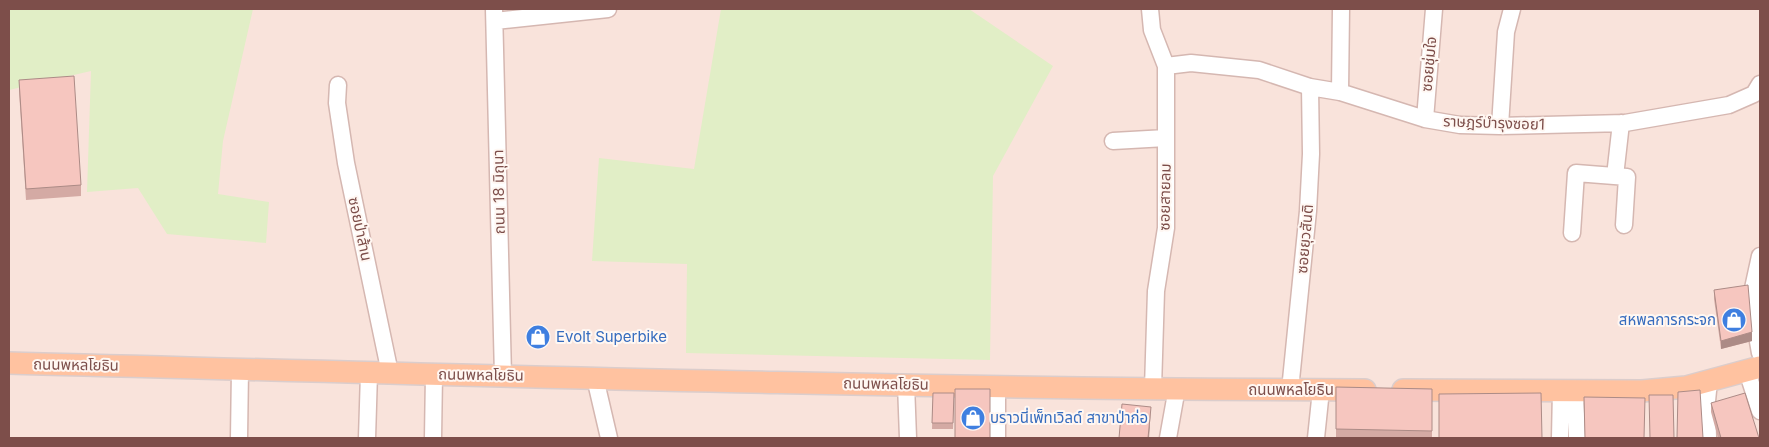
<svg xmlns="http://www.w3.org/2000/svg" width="1769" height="447" viewBox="0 0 1769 447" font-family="Inter,'Noto Sans Thai',sans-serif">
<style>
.residential{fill:#f9e3db}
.green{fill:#e1eec6}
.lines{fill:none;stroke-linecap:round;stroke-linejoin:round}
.minor-casing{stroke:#d5b7b1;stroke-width:19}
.major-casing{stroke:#dbcdcc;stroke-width:24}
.minor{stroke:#fff;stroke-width:16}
.major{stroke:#ffc2a0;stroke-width:21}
.wall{fill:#d4aaa4}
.shaded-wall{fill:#ac8b86}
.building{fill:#f6c6bf;stroke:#ac8b86}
.labels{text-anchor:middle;stroke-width:4;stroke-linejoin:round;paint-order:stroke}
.street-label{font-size:15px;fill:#7d4e4a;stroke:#fff7f2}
.shop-label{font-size:15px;fill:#366cbe;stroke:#fff7f2;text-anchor:start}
</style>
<rect width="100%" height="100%" fill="#fef1ea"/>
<path class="residential" d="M9,9H1760V438H9Z"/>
<path class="green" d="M9,9H253L223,141L218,194L269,202L266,243L167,234L138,188L87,192L91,71L9,90Z
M721,9H969L1053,66L993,176L990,360L686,353L687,264L592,261L599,158L694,169Z"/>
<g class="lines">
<defs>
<path id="minor" d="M494,9L503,376
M1150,9L1152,30L1166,66V228L1156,291L1153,388
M495,21L608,9
M1166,66L1191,63L1259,70L1310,87L1340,92L1425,119L1460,125L1500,126L1625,123L1729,105L1754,94L1760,84
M338,85L337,103L346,163L390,373
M1340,92L1341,9
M1425,119L1434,9
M1500,126L1506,32L1512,9
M1113,141L1166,138
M1615,176L1621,123
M1572,233L1576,173L1627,177L1624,225
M1760,256L1752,293L1756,330L1760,353
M1747,371L1760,411
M595,378L609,438
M906,384L908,438
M997,386V438
M1290,390L1308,211L1311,154L1310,87
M1575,390L1577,438
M239,438L240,369
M367,438L369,373
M433,438L434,374
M1168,438L1177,388
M1316,438L1321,390
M1560,438L1561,390
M1708,438L1707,401L1709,381"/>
<path id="major" d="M9,363C461,375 913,389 1365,390
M1403,390L1642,391L1686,387L1760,367"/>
</defs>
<use href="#minor" class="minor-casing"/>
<use href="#major" class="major-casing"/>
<use href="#minor" class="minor"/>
<use href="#major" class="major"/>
</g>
<path class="wall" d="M19,80L81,185V196L26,200L19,91Z
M1714,290L1752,341L1721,349L1714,299Z
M1336,387L1432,389V438H1336Z
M933,393H954L953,429H932Z
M1711,403L1759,438H1718L1711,412Z"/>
<path class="shaded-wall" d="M1752,332V341L1721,349V341Z
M1151,407L1149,438H1148Z"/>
<path class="building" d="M74,76L81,185L26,189L19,80Z
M1748,285L1752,332L1721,341L1714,290Z
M1336,387L1432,389V431L1336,429Z
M955,389H990V438H955Z
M1700,390L1703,438H1677L1678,392Z
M933,393H954L953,423H932Z
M1541,393L1542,438H1439V394Z
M1745,393L1759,438H1721L1711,403Z
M1649,395H1673L1674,438H1650Z
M1584,397L1645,398L1644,438H1585Z
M1122,404L1151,407L1148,438H1119Z"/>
<defs>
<symbol id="shop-disc" viewBox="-11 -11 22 22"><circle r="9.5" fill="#3f7fe0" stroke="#fff7f2"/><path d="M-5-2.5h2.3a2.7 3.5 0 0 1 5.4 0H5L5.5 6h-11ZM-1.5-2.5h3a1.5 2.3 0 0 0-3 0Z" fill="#fff"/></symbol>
</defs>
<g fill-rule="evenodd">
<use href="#shop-disc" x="1720" y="306" width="28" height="28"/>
<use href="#shop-disc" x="524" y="323" width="28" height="28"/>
<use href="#shop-disc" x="959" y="404" width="28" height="28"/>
</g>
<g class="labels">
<g class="street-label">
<text transform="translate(1429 64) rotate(-85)" y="5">ซอยชุ่มใจ</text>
<text transform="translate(1494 123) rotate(2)" y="5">ราษฎร์บำรุงซอย1</text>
<text transform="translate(499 192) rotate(-91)" y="5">ถนน 18 มิถุนา</text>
<text transform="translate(1165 197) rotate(-89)" y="5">ซอยสายลม</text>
<text transform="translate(360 229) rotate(78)" y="5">ซอยป่าส้าน</text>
<text transform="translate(1305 239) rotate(-85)" y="5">ซอยยุวสันติ</text>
<text transform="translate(76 365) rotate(1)" y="5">ถนนพหลโยธิน</text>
<text transform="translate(481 375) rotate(1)" y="5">ถนนพหลโยธิน</text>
<text transform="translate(886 384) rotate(1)" y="5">ถนนพหลโยธิน</text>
<text x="1291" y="395">ถนนพหลโยธิน</text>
</g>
<g class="shop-label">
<text x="1716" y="325" text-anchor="end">สหพลการกระจก</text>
<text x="556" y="342">Evolt Superbike</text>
<text x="990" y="423">บราวนี่เพ็ทเวิลด์ สาขาป่าก่อ</text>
</g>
</g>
<rect width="1769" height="447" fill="none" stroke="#7d4e4a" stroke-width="20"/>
</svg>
